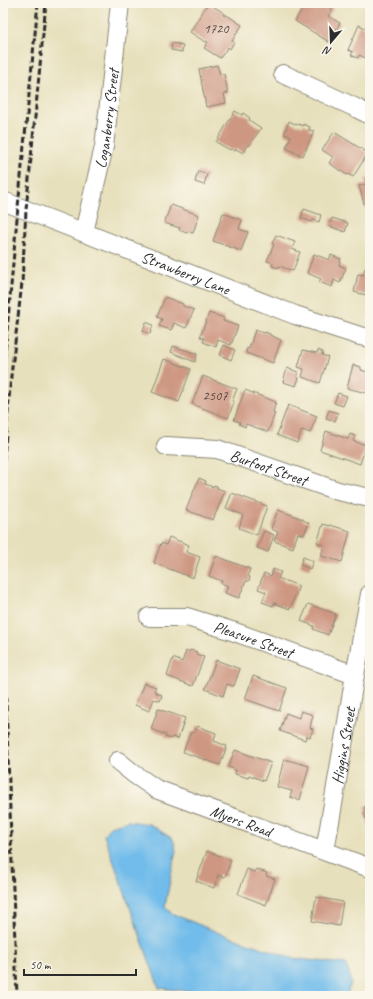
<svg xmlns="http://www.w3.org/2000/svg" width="373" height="999" viewBox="0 0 373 999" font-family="Caveat,sans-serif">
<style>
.water{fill:#71bcea;stroke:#4e748a}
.building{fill:#ce9782}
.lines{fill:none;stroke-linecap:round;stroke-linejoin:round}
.minor-casing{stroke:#898674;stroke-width:20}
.minor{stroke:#fff;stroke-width:18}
.rail{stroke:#2b2b2b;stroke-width:3;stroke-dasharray:6 3;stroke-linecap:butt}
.labels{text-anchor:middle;stroke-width:3;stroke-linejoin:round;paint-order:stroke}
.number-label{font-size:14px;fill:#544641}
.street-label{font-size:16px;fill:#2b2b2b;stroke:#fbf7ec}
</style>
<rect width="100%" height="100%" fill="#fbf7ec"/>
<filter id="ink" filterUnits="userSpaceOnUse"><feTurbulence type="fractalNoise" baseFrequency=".025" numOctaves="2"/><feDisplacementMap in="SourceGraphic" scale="8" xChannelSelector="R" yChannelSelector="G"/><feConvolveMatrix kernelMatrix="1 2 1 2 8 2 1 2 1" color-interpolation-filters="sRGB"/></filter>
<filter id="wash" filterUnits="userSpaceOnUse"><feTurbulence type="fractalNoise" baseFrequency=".012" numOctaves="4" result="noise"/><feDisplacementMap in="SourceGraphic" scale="16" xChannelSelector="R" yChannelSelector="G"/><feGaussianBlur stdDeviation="0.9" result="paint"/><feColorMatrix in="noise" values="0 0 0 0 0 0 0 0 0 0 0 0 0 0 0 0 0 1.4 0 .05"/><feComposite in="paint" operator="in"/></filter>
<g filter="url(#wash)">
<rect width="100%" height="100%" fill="#e7e0bc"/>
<path class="water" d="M128,821L149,824L173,839L176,850L165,906L171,913L219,933L291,958L345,964L349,972L351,984L346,996H236L159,988L104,835L110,826Z"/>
<g id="blocks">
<path class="building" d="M208,3L224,13L223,15L225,16V14L242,25L232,41L234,42L230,49L228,47L220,58L204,48L208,42L206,41L205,42L190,32Z
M274,3H284L283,7Z
M306,3L310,5L311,3H322L333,9L328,16L340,23L329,42L295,21Z
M359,25L370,30V60L359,55L358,58L351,55L353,52L348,50Z
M172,43L183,45L182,52L171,50Z
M217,65L220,75L224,74L228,93L224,94L226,103L206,107L199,69Z
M235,111L242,115L243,113L250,118L249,120L261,128L249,146L247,145L243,153L236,149L235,151L231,149L230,150L216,142Z
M289,121L297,125L298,124L303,126V124L310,127L309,130L314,131L303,156L286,148L291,136L284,134Z
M334,132L368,153L353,177L348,174L347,175L329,163L333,157L322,150Z
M198,171L207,174L204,185L195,182Z
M370,178V206L365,207L359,186L367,184L365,179Z
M171,205L199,215L193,233L188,231L187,233L179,230L180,228L164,223Z
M304,209L321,215L319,222L313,220L312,222L301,218Z
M223,213L242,220L239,229L248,232L241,251L213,241Z
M332,218L348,223L345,232L329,226Z
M276,235L295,242L292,249L300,252L293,271L279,266L278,268L272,266L273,263L267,261L274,244L272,243Z
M314,254L329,260L331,255L341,259L339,265L346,268L340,283L334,280L332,287L319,282L321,279L307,273Z
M365,268L370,269V296L354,292L358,274L363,275Z
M165,297L183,304V306L194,310L186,328L174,323L171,330L159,326L162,319L157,317Z
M209,313L224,318L223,321L238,326L231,345L218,340L216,347L203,342L204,338L200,337Z
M146,322L153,325L150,334L143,331Z
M255,330L264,333L265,332L270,334V335L281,340L273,363L246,353L247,348L249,349Z
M224,345L235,350L231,360L220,355Z
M173,346L197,354L195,362L171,352Z
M303,350L317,353L318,350L323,352L322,355L328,357L320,383L302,377L304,369L298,367Z
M164,359L191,369L179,402L152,392Z
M353,365L361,367V370L370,373V394L347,388Z
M287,368L298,372L297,377L299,378L296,386L283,382Z
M203,376L237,389L232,401L234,402L228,418L192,404Z
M245,390L276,402L273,412L275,413L268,432L246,424L245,427L239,424L240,422L234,420Z
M338,393L347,396L343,406L334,403Z
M288,405L317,416L310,433L302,430L297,443L277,435Z
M329,410L338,413L335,421L326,418Z
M326,431L348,439L350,434L355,436L353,441L366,445L360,464L320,450Z
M199,478L206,481L205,484L213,487L214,485L217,486V488L225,491L213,520L186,510Z
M232,493L267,506L257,535L239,528L243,515L226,508Z
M278,510L303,519V520L309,523L304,535L298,533L293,548L274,541L278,532L271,529Z
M323,524L330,526V525L350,531L342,562L321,556L324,545L317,543Z
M264,531L274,535L268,552L257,548Z
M169,537L189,545L186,552L200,557L193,578L154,563L161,543L166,545Z
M216,556L250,569L248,575L250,577L249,581H246L239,598L225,593L228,586L221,583L222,581L209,576Z
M303,557L313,561L310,569L300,565Z
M273,569L281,572L278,578L299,586L290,609L274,603L273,606L262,602L266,592L258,589L264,573L271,576Z
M308,604L336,614L328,635L313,629L314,626L301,621Z
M190,650L197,652L196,654L204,657L193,686L167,676L173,658L182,662L186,651L189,652Z
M216,660L240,669L234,686L227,684L223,696L205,689Z
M253,676L287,688L279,711L245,699Z
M144,683L156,687L154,691L157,692L156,693L162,695L160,701L154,699L149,711L135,705Z
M158,709L185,718L178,739L172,737L171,739L165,737L166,735L151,729Z
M301,711L313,715L310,728L313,729L310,737L306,736L305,740L280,731L286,713L299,718Z
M197,726L216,733L214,741L227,746L220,765L183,752L191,732L194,733Z
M235,750L271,763L264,781L249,775L248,778L235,774L236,770L228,767Z
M284,759L309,766L300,800L290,797L292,791L277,787Z
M370,805V828H369L367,818L366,819L364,812H366L364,807Z
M207,851L231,860L225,877L218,875L214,888L196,881Z
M247,869L254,872L256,869L267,873L266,876L275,879L266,905L238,894Z
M316,897L343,902L339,926L312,921Z"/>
</g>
</g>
<g filter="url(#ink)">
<use href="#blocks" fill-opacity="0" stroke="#898674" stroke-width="1"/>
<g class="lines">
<defs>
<g id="minor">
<path d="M283,74L354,107L370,115"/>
<path id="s1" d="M3,201L295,315L360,336L370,338"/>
<path id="s2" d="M84,232L104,147L110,95L120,3"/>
<path id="s3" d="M166,446L217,449L338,491L370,498"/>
<path id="s4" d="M149,617H187L232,631L355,675"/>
<path id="s5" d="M118,761L134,774L156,789L370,868"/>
<path id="s6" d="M325,851L355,675L370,594"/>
</g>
</defs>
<use href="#minor" class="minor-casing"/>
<use href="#minor" class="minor"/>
<path class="rail" d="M3,376L18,207L38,3
M3,469L11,376L22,283L26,210L46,3
M3,624L17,996"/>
</g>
</g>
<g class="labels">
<g class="number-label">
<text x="216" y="33">1720</text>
<text x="215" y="400">2507</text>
</g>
<g class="street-label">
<text dy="6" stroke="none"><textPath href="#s2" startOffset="116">Loganberry Street</textPath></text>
<text dy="6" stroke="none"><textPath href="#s1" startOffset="196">Strawberry Lane</textPath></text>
<text dy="6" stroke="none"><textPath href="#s3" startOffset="106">Burfoot Street</textPath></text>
<text dy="6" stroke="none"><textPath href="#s4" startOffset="108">Pleasure Street</textPath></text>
<text dy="6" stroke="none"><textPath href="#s6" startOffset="107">Higgins Street</textPath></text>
<text dy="6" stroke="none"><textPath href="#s5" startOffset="138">Myers Road</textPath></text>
</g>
</g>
<rect width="373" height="999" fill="none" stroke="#fbf7ec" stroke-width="16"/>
<g transform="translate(331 42) rotate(199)" stroke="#fbf7ec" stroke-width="3" paint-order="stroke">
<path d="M0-3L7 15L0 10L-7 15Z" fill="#2b2b2b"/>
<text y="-6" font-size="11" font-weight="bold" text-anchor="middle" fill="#2b2b2b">N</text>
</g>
<path d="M24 969v6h112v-6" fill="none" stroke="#2b2b2b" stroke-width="2"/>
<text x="30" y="969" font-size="12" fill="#2b2b2b" stroke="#fbf7ec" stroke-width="3" paint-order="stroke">50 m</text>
</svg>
